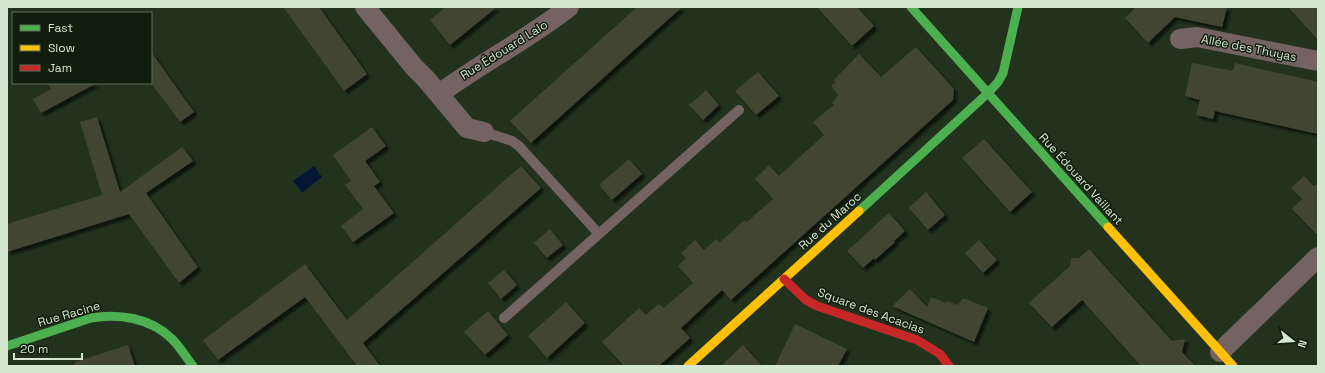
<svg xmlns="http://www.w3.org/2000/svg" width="1325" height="373" viewBox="0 0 1325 373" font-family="'Space Grotesk',sans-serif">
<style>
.water{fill:#031735}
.building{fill:#434532;filter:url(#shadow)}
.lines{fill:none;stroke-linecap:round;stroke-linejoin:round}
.lane{stroke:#746361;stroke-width:10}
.street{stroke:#746361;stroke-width:20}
.fast{stroke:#4caf50;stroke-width:9}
.slow{stroke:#ffc107;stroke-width:9}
.jam{stroke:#c62828;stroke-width:9}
.labels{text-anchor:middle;stroke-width:3;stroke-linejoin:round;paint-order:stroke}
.street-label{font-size:12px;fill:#d6e7d1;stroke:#111d0d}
</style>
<defs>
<filter id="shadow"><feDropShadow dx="3.5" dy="3.5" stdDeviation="1" flood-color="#0009"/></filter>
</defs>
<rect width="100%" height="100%" fill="#22321d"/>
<path class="water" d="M314,166L322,177L302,193L293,181Z"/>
<path class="building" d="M283,7H319L367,74L344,91Z
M446,7H497L450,45L430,20Z
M637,7H682L531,143L510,121Z
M817,7H857L874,26L852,46Z
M1136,7H1227L1222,27L1175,17L1148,43L1125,18Z
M1288,7H1318V40Z
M916,47L954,89L953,100L731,300L722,290L681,328L690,338L659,366H624L602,342L639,308L646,315L659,304L664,308L693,283L678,266L686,258L681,253L695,240L704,250L716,239L720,242L745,220L747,222L773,199L755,179L769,165L779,176L824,135L813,122L834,105L832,103L838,95L831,86L836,82L834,80L859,54L881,77Z
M151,52L194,112L180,122L151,83Z
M1192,63L1233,71L1235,63L1318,82V134L1215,111L1213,119L1196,115L1200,100L1185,96Z
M758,72L779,96L756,115L735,91Z
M47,83H97L41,113L33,99L51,89Z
M706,90L719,105L703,120L689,105Z
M97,117L120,192L182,147L193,161L146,193L198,267L179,283L129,214L7,252V224L102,195L80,122Z
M372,127L386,146L365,161L380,182L374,186L394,213L353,242L341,226L363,209L345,185L351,181L333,155Z
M984,139L1032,192L1010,212L962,158Z
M629,159L642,174L612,200L599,185Z
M521,166L541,188L363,343L380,366H357L305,297L218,360L203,340L305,264L347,320Z
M1304,176L1314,186L1318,183V236L1292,209L1302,199L1291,188Z
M926,192L945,215L928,230L909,208Z
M889,213L905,231L894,241L895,242L875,260L874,258L863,268L847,251Z
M550,229L563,245L547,258L534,243Z
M979,240L997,260L983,273L965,253Z
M1089,249L1172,341L1185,339L1182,352L1195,366H1141L1082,300L1052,327L1029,303L1070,266L1071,258H1079Z
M504,270L517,285L501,299L488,283Z
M910,289L927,307L931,297L946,303L947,301L958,305L963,298L988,308L974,342L892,306Z
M566,302L585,323L547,358L528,336Z
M488,311L508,335L485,355L464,332Z
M795,324L847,349L838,366H775Z
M128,345L135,366H75V362Z
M743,345L762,366H721Z"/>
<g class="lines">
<path class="lane" d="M484,132L512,141L519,146L599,234
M504,318L739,110"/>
<path class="street" d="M365,7L414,67L426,79L467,128L484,132
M1180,39L1197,37L1318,61
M439,94C481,63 528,39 569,7
M1220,352L1318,257"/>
<path class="fast" d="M911,7L1108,227
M859,211L988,93L998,82L1003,73L1018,7
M7,346L91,318C119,313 151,318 172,339C180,347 186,357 193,366"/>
<path class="slow" d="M1108,227L1233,366
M688,366L859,211"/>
<path class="jam" d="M784,279L806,300L817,306L917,340L940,354L949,366"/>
</g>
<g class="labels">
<g class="street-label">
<text transform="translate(1249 48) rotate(11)" y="4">Allée des Thuyas</text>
<text transform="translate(504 50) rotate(-32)" y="4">Rue Édouard Lalo</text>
<text transform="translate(1081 179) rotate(48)" y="4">Rue Édouard Vaillant</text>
<text transform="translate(830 221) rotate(-42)" y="4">Rue du Maroc</text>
<text transform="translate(871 311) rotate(20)" y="4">Square des Acacias</text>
<text transform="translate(69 314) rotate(-16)" y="4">Rue Racine</text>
</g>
</g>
<rect width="1325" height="373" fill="none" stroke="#d6e7d1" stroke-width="16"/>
<rect x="12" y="12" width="140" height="72" fill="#111d0d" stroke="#606e5b"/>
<rect x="20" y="25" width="20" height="6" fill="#4caf50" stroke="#606e5b"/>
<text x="48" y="32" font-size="12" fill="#d6e7d1">Fast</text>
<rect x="20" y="45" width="20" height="6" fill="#ffc107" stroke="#606e5b"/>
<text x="48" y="52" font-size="12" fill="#d6e7d1">Slow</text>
<rect x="20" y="65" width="20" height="6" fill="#c62828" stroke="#606e5b"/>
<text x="48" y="72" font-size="12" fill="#d6e7d1">Jam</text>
<g transform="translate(1293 341) rotate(107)" stroke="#111d0d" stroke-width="3" paint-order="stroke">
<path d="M0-3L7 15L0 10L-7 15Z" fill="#d6e7d1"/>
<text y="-6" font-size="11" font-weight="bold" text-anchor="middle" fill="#d6e7d1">N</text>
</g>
<path d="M14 353v6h68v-6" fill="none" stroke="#d6e7d1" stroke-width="2"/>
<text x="20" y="353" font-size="12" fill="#d6e7d1" stroke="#111d0d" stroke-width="3" paint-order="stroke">20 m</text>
</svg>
